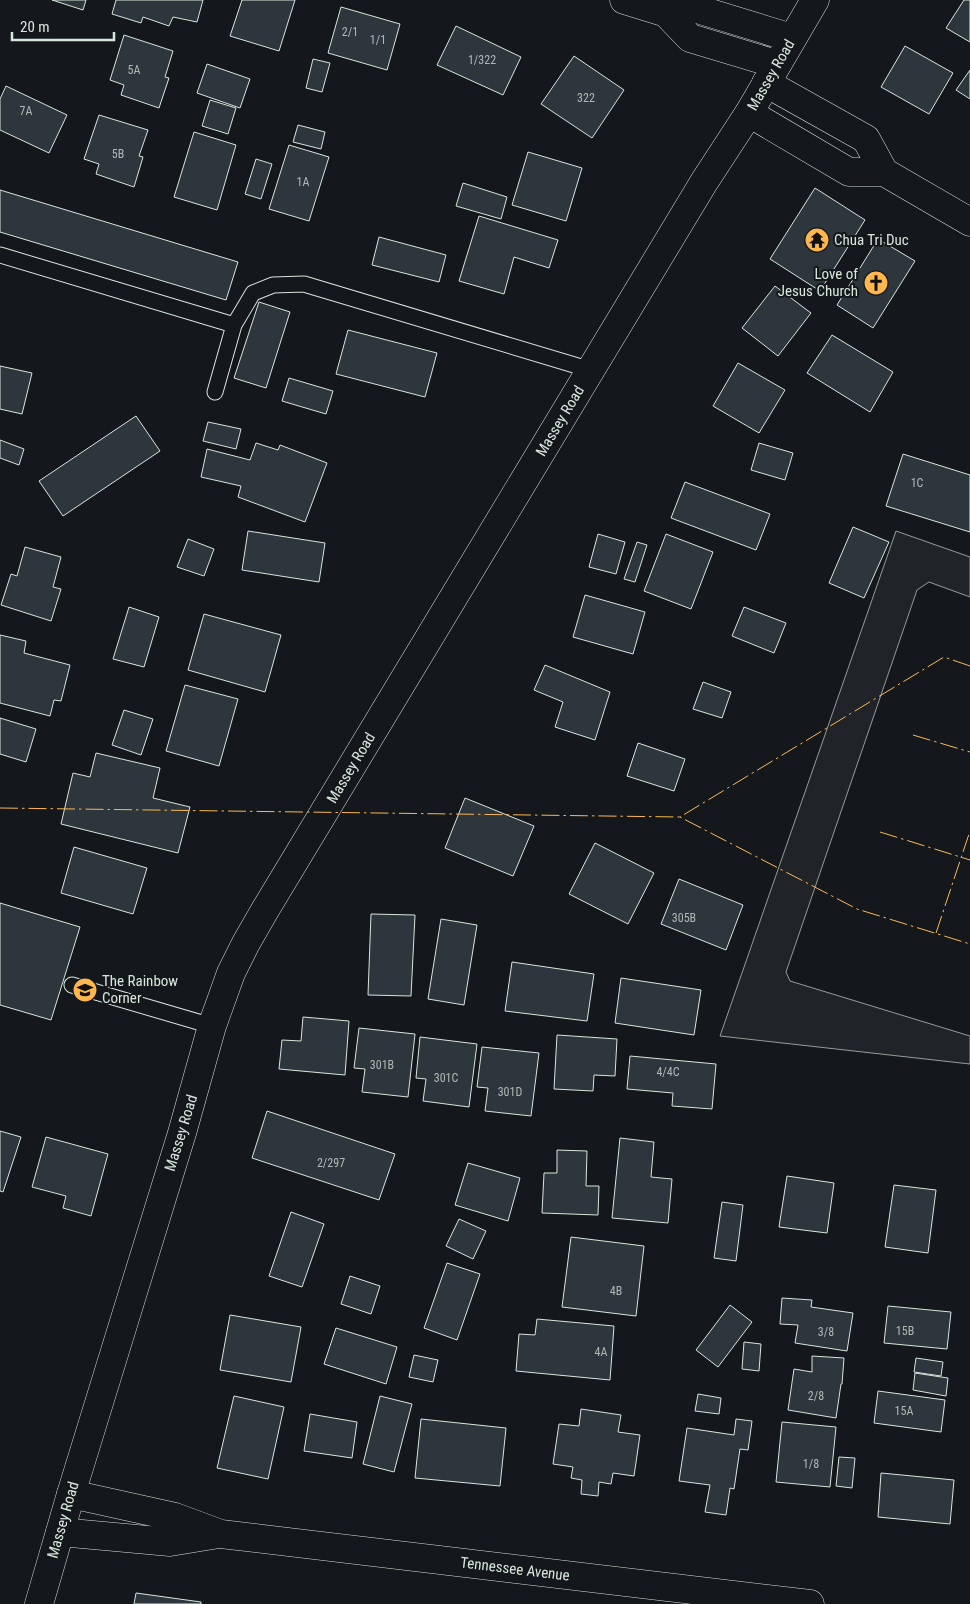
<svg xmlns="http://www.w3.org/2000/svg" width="970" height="1604" viewBox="0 0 970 1604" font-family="'Roboto Condensed',sans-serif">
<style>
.green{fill:#202428;stroke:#939e99}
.building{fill:#2c363c;stroke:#d8e6dc}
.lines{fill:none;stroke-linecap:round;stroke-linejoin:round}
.service-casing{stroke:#d8e6dc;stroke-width:17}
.minor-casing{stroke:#d8e6dc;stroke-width:29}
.tertiary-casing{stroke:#d8e6dc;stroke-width:29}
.primary-casing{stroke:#d8e6dc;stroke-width:29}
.service{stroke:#14181c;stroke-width:15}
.minor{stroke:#14181c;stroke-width:28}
.tertiary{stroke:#14181c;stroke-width:28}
.primary{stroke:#14181c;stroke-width:28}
.power{stroke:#ffb74d;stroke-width:1;stroke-dasharray:18 4 2.5 4;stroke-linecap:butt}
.labels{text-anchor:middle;stroke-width:4;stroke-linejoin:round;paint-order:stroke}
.number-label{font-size:12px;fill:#adbab4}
.street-label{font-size:15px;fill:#d8e6dc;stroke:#14181c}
.poi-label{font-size:15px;fill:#d8e6dc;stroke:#14181c;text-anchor:start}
</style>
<rect width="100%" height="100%" fill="#14181c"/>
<path class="green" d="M896,531L970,557V597L929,582L917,590L786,972L790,981L970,1036V1064L720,1036Z"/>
<path class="building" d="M52,0H86L83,10Z
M116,0H203L197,22L173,17L169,26L143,17L141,23L112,14Z
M242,0H295L279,51L230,36Z
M964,0H970V42L946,28Z
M341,7L400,24L387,70L328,53Z
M456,26L521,57L503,95L437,65Z
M124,35L173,51L165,77L169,78L159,108L121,95L124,85L110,80Z
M905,46L953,73L929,114L881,87Z
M574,56L624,90L592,138L541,104Z
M313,59L330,63L322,92L306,88Z
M207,64L250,79L240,108L197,93Z
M970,70V99L956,90Z
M6,86L67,115L49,153L0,130V99Z
M210,100L236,108L228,134L202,126Z
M99,115L148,130L139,156L143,157L134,187L96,174L99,164L84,159Z
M298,125L325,132L321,149L293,142Z
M194,132L236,145L217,210L174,197Z
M289,145L329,157L309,221L269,209Z
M528,152L582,168L566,221L512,205Z
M256,159L272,164L261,199L245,194Z
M463,183L507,197L501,219L456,206Z
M815,188L865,220L820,291L770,259Z
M0,190L238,262L226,300L0,232Z
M479,216L558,240L549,268L514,257L504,294L459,281Z
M379,237L446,255L439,282L372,265Z
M878,239L915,261L873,328L837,305Z
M775,286L811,313L778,356L742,328Z
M259,302L290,312L266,388L234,378Z
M348,330L437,353L425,397L336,374Z
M832,335L893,372L870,412L807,373Z
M738,363L785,390L759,433L713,406Z
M0,366L32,373L22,414L0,409Z
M289,378L333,391L326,414L282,401Z
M136,416L160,451L63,516L39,481Z
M208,422L241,429L236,449L203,441Z
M0,440L24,449L19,465L0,458Z
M256,443L278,450L280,445L327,463L305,522L238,497L241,486L201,477L207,449L250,460Z
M759,443L793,453L785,480L751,470Z
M903,454L970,475V532L886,506Z
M685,482L770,514L756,550L671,518Z
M853,527L889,542L864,598L829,583Z
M248,531L325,543L319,582L242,570Z
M598,534L625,542L616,574L589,567Z
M666,534L713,552L691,609L644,591Z
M188,539L214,549L204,576L177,567Z
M637,542L647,545L635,582L624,579Z
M25,547L61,557L53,587L61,589L51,621L1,605L11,574L17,576Z
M585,595L645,612L633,654L573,637Z
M129,607L159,617L144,667L113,659Z
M744,607L786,623L774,653L732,636Z
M204,614L281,635L265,692L188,670Z
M0,635L26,641L24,653L70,665L61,701L54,700L50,716L0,703Z
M545,665L610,692L595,740L555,727L563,702L534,690Z
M703,682L731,692L722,718L693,709Z
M185,685L238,699L219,766L166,751Z
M124,710L153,719L141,755L112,745Z
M0,718L36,729L26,762L0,754Z
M638,743L685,759L674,791L627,776Z
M96,753L160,768L153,798L190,807L178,853L61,824L73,773L90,777Z
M465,798L534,826L513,876L445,848Z
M595,843L654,873L628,924L569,894Z
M74,847L147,868L133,914L61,893Z
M679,879L743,905L726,950L661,924Z
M0,903L80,927L51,1020L0,1005Z
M371,914L415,915L411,996L368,995Z
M441,919L477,925L464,1005L428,999Z
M512,962L594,974L587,1021L505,1011Z
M621,978L701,990L694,1035L615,1023Z
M303,1017L349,1021L345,1075L279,1069L282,1040L301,1041Z
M359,1028L415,1034L408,1097L362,1092L365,1069L354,1068Z
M557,1035L617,1039L615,1076L594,1075L593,1091L554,1089Z
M420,1037L477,1044L469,1107L423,1101L426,1079L416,1078Z
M482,1047L539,1053L531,1116L485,1111L488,1088L477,1087Z
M630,1056L716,1064L712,1109L672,1106L673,1093L627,1089Z
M267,1111L395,1154L379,1200L252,1158Z
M0,1131L21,1137L3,1192L0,1191Z
M46,1137L108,1154L91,1216L63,1208L66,1196L32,1187Z
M620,1138L654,1142L651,1177L672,1179L668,1223L612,1218Z
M557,1150L587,1151L586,1186H599L598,1215L542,1213L544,1173H557Z
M468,1163L520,1178L508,1221L455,1205Z
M787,1176L834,1183L827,1233L779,1227Z
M894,1185L936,1190L928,1253L885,1247Z
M722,1202L743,1205L736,1261L714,1258Z
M291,1212L324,1224L302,1287L269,1276Z
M459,1219L486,1231L473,1259L446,1246Z
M571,1237L644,1246L636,1316L562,1307Z
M447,1263L480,1274L457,1340L424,1328Z
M350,1276L380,1286L371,1314L341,1304Z
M782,1298L812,1300L811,1307L853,1313L847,1351L795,1343L798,1325L780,1324Z
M730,1305L752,1322L718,1367L696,1350Z
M888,1306L951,1312L947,1349L884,1343Z
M230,1315L301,1327L291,1382L220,1370Z
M537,1319L614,1326L610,1380L516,1371L519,1334L535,1335Z
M336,1328L397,1347L386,1384L324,1364Z
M744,1342L761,1344L759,1371L742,1369Z
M414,1355L438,1360L433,1382L409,1377Z
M812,1356L844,1358L842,1384H841L836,1418L788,1410L794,1369L812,1372Z
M916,1358L943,1362L941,1376L914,1372Z
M915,1373L948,1378L946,1396L913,1390Z
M878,1391L945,1400L941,1432L874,1423Z
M698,1394L721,1398L719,1414L695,1411Z
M234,1396L284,1407L268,1479L217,1468Z
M380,1396L412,1404L394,1472L363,1464Z
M581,1409L621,1415L618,1432L640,1435L634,1476L613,1473L611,1484L599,1482L598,1496L581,1494L582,1480L571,1478L573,1467L553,1464L559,1424L579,1426Z
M310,1414L357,1422L352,1458L304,1451Z
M421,1419L506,1428L500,1486L415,1478Z
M736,1419L752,1421L748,1450L740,1449L734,1489L730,1488L726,1515L705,1512L710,1485L679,1481L687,1428L734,1435Z
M782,1422L836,1427L830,1487L776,1482Z
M839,1457L855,1458L852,1488L836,1486Z
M881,1473L954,1480L950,1524L878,1517Z
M136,1593L201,1602V1604H134Z"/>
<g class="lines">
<defs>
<path id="service" d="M0,255L234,325
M215,392L234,325L253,293L273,285L304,284L591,370
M72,985L212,1026"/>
<path id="minor" d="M624,0L666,13L694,8L792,38
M666,13L690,38L776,64
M766,83L866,139L884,172L970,222
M749,113L849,172H884"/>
<path id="tertiary" d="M71,1494L175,1517L221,1534L810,1604
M60,1532L170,1542L219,1534"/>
<path id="primary" d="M39,1604L71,1494L182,1133L212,1026L231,973L246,943L265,910L704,182L749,113L815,0"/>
</defs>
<use href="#service" class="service-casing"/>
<use href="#minor" class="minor-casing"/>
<use href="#tertiary" class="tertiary-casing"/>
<use href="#primary" class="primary-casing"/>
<use href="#service" class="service"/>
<use href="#minor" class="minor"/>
<use href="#tertiary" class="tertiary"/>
<use href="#primary" class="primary"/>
<path class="power" d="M970,666L944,657L680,817L857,909L970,944
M913,735L970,752
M0,808L680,817
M880,832L970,860
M936,933L970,831"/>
</g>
<defs>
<symbol id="temple-disc" viewBox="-11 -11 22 22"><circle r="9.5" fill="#ffb74d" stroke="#14181c"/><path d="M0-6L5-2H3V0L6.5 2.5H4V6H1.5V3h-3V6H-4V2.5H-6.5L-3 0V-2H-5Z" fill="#111"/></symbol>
<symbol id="church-disc" viewBox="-11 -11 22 22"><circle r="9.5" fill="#ffb74d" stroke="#14181c"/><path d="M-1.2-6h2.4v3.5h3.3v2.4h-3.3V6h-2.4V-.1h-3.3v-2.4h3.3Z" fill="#111"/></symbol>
<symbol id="school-disc" viewBox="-11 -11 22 22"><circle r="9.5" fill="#ffb74d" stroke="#14181c"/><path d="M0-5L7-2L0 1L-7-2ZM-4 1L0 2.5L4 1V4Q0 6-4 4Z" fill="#111"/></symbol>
</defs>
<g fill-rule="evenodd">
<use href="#temple-disc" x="803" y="226" width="28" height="28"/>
<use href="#church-disc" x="862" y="269" width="28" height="28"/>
<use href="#school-disc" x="71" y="976" width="28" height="28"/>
</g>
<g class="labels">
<g class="number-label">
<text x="350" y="36">2/1</text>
<text x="378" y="44">1/1</text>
<text x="482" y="64">1/322</text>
<text x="134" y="74">5A</text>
<text x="586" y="102">322</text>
<text x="26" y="115">7A</text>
<text x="118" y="158">5B</text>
<text x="303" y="186">1A</text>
<text x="917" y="487">1C</text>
<text x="684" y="922">305B</text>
<text x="382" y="1069">301B</text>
<text x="668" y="1076">4/4C</text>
<text x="446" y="1082">301C</text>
<text x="510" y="1096">301D</text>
<text x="331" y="1167">2/297</text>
<text x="616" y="1295">4B</text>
<text x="905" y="1335">15B</text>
<text x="826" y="1336">3/8</text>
<text x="601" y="1356">4A</text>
<text x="816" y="1400">2/8</text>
<text x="904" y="1415">15A</text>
<text x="811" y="1468">1/8</text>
</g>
<g class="street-label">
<text transform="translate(771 75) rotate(-60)" y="5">Massey Road</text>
<text transform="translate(560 421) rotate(-59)" y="5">Massey Road</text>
<text transform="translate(351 768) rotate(-59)" y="5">Massey Road</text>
<text transform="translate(181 1133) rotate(-73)" y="5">Massey Road</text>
<text transform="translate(63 1520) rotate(-74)" y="5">Massey Road</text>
<text transform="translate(515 1569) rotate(7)" y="5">Tennessee Avenue</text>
</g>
<g class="poi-label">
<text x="834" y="245">Chua Tri Duc</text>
<text x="858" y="279" text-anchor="end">Love of<tspan x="858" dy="17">Jesus Church</tspan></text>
<text x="102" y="986">The Rainbow<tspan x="102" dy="17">Corner</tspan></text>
</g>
</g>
<path d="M12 32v8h102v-8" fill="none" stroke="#d8e6dc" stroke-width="2.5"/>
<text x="20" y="32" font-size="15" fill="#d8e6dc" stroke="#14181c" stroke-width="4" paint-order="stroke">20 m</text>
</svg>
